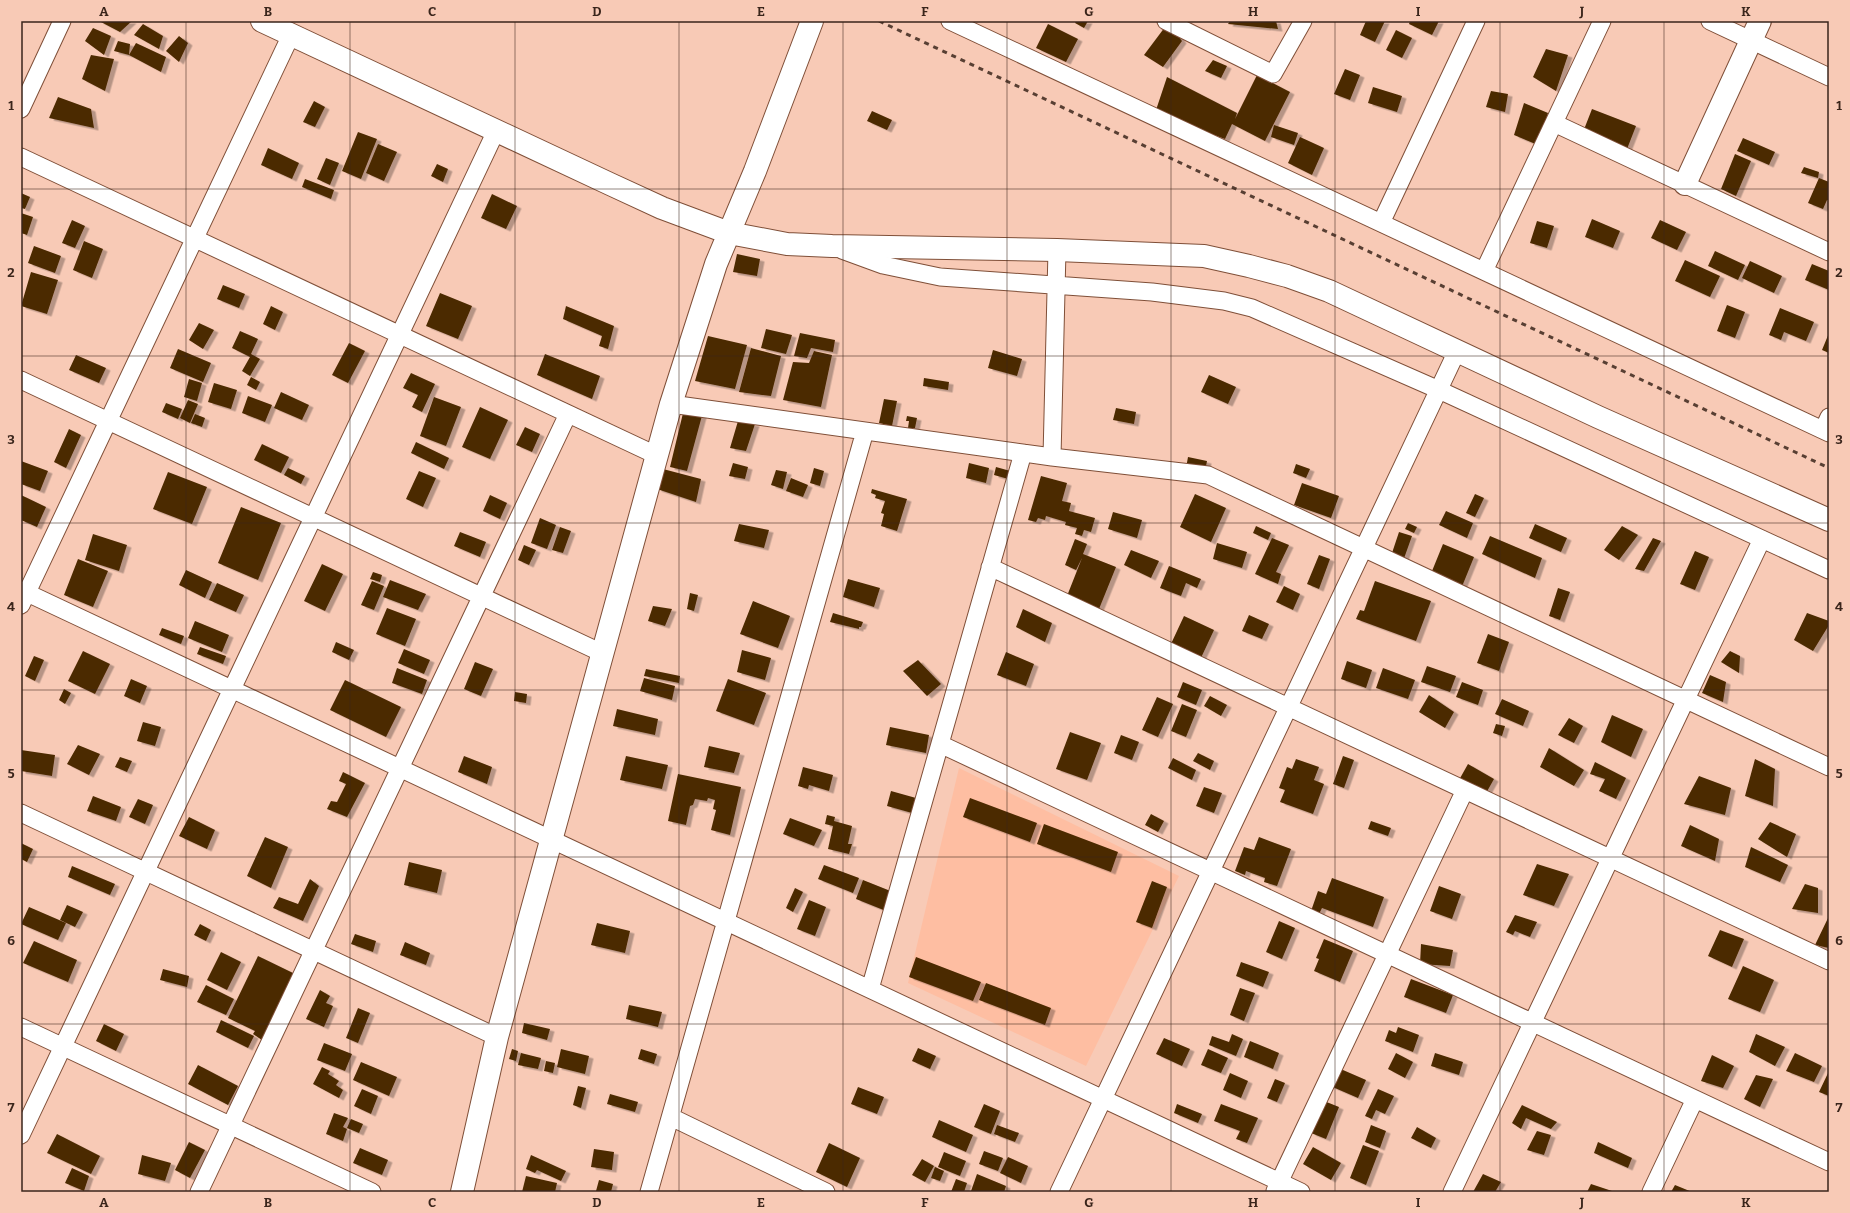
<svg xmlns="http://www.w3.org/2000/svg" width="1850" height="1213" viewBox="0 0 1850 1213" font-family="Bitter,serif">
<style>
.built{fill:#febea2}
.building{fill:#4c2a00;filter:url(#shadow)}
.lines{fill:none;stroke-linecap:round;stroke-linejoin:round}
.street-casing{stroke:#7f4f38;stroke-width:19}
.secondary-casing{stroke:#7f4f38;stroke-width:24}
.primary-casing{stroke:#7f4f38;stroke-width:24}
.street{stroke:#fff;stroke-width:17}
.secondary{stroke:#fff;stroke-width:22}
.primary{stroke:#fff;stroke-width:22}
.rail{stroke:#583f33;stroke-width:3;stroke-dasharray:5 5;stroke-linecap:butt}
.grid{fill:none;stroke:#3a251b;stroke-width:1;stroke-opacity:0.55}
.neatline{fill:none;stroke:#3a251b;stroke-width:1.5}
.grid-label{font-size:13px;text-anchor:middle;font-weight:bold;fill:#3a251b}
</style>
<defs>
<filter id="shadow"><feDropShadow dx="4.5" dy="2.5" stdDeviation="0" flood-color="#0004"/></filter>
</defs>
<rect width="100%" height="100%" fill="#f8cab6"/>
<path class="built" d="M959,768L1179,876L1086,1066L908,983Z"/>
<path class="building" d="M99,21H132L120,32Z
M1076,21H1088L1084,28L1075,23Z
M1230,21H1276L1278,29L1228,24Z
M1366,21H1385L1375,42L1360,35Z
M1410,21H1439L1432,35L1409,24Z
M1168,23L1182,41L1163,67L1144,55Z
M143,24L163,36L159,49L134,35Z
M1048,24L1078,39L1066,62L1036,48Z
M93,28L111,36L104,55L85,41Z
M1396,30L1412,38L1402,58L1386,50Z
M179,36L188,43L179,62L166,51Z
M118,41L130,44L129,55L114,51Z
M136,43L166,57L161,72L129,55Z
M1546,49L1568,55L1556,91L1533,77Z
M91,55L114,59L105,91L82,79Z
M1213,60L1227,66L1221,78L1205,71Z
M1345,69L1360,75L1350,100L1334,94Z
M1257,75L1290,92L1265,141L1232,124L1225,139L1155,113L1167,77L1237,113L1235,119Z
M1373,87L1402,96L1397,112L1368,103Z
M1491,91L1508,94L1505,112L1486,107Z
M58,97L91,109L94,128L49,118Z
M314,101L325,107L315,127L303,122Z
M1524,103L1548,113L1538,145L1514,135Z
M1592,109L1636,126L1627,149L1583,132Z
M872,111L892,120L887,130L867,121Z
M1274,125L1298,133L1294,145L1271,137Z
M358,132L377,139L361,179L342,171Z
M1300,137L1324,148L1312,175L1288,163Z
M1743,138L1775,152L1769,165L1737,151Z
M378,144L397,152L384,181L366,173Z
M268,148L299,163L292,179L261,165Z
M1735,154L1751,161L1736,196L1721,189Z
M326,158L339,163L330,185L317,179Z
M437,164L448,169L443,182L431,176Z
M1804,167L1819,172L1818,178L1801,173Z
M1819,178L1829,182V200H1827L1823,209L1808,203Z
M305,179L334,190L331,199L302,187Z
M21,193L30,197L25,209L21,208Z
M492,194L517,206L506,229L481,218Z
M21,213L33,217L27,235L21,233Z
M1592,219L1620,231L1613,248L1585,237Z
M72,220L85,226L75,248L62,243Z
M1660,220L1686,232L1677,250L1651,238Z
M1537,221L1554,226L1547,248L1530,243Z
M84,241L103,249L92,278L73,270Z
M34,246L61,256L55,273L28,263Z
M1715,251L1745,265L1738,280L1708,266Z
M737,254L760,259L757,276L733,272Z
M1685,260L1720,276L1710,297L1675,281Z
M1750,261L1782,276L1774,293L1742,278Z
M1812,264L1829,271V290L1805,280Z
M31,272L58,280L47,314L21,306Z
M223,285L245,294L239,308L217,299Z
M440,293L472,306L458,339L426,326Z
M1727,305L1745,312L1735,338L1717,331Z
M271,306L283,312L275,330L263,324Z
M566,306L614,326L608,349L599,346L602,336L563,319Z
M1780,308L1814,322L1806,341L1784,332L1781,340L1769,335Z
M199,323L214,330L203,349L189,340Z
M766,329L792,335L786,354L761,348Z
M240,331L258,339L251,354L260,359L250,376L242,371L250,357L232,348Z
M800,333L835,340L833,352L811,348L807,358L794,356Z
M1829,333V353L1822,350Z
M708,336L747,345L735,389L695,381Z
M349,343L365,351L348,383L332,375Z
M751,348L781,356L771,396L739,392Z
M178,349L211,363L203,382L170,368Z
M993,350L1022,359L1017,376L988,368Z
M814,351L832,355L821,407L783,400L793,362L809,363Z
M545,354L600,376L592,399L537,375Z
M76,355L106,368L99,383L69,370Z
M411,373L435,384L422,412L412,407L418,395L403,388Z
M1209,375L1236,387L1228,404L1201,392Z
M251,377L260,382L256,390L247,385Z
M924,378L949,382L948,390L923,386Z
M189,379L202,383L197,401L184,397Z
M214,383L237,390L231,409L208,402Z
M281,392L309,405L302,420L274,408Z
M248,396L272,405L265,422L242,413Z
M434,397L461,407L446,446L420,436Z
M884,399L897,401L892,426L879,423Z
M188,400L198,404L190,423L180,418Z
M166,403L182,409L178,419L162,412Z
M480,407L508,420L490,459L462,447Z
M1116,408L1136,412L1134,424L1113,420Z
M684,409L703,412L687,471L670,467Z
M195,414L205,418L202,427L191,423Z
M907,416L917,418L915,428H908L909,421H906Z
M738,421L755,424L746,451L730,448Z
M525,427L540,434L532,452L516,445Z
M69,429L81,435L66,468L54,462Z
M416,442L449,458L444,469L411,453Z
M262,444L289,457L281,473L254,460Z
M1188,457L1207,461L1205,471L1186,468Z
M21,461L48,471L40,491L21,484Z
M733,463L748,467L745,479L729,476Z
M969,463L989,468L986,483L966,478Z
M1296,464L1310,469L1306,478L1293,473Z
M996,467L1014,472L1012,480L994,475Z
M288,468L305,476L301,484L284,475Z
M814,468L824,471L820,486L810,483Z
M663,469L701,479L696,502L657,489Z
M776,470L787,472L783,489L771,485Z
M419,471L436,478L423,507L406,499Z
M168,472L207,487L192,524L153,509Z
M1041,476L1067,483L1062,501L1071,503L1069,511L1095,518L1091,532L1084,530L1082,536L1075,534L1077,528L1065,525L1066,522L1046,516L1045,520L1038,518L1036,522L1028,520Z
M791,478L808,485L803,497L786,491Z
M1302,483L1339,496L1331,518L1294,505Z
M872,489L907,499L897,531L881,526L884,514L881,513L885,501L875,498L876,495L871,493Z
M1195,494L1226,508L1211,542L1180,527Z
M1475,494L1484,498L1475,517L1466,513Z
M21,495L46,507L37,527L21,520Z
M490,495L507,503L500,519L483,511Z
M241,507L281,523L258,580L218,563Z
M1446,511L1473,523L1467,538L1439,525Z
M1113,512L1142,520L1137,538L1108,529Z
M540,518L556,525L547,549L531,543Z
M1408,523L1417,527L1414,533L1405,529Z
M739,524L769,530L764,548L734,541Z
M1535,524L1567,538L1561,552L1529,538Z
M1256,526L1271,533L1268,540L1253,533Z
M1622,526L1638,535L1619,560L1604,550Z
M560,527L571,531L563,553L552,550Z
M460,532L486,542L480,557L454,546Z
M1399,532L1412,536L1402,564L1390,559Z
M93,534L127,545L119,571L85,560Z
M1490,536L1542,558L1535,578L1482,554Z
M1272,538L1289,545L1276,572L1281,574L1278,584L1255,574Z
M1653,538L1661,541L1644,571L1635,569Z
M1075,539L1087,544L1083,554L1116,567L1099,609L1067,596L1082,558L1076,570L1065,565Z
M1217,543L1247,552L1242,568L1213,559Z
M1443,544L1474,557L1461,589L1430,576Z
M524,545L536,550L529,565L518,560Z
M1131,550L1159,561L1151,578L1124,565Z
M1695,551L1709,557L1695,590L1680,584Z
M1319,555L1330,559L1319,589L1307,584Z
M78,559L108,571L93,607L64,595Z
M322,564L343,574L325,611L304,601Z
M1169,566L1201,579L1197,588L1186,583L1181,596L1160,588Z
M186,570L212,582L205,598L179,585Z
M373,572L382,575L380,582L370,579Z
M848,579L880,588L874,607L843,597Z
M390,580L426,594L418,610L383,597Z
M372,581L384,586L374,610L361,605Z
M1375,581L1431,601L1416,641L1356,619L1360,610L1364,611Z
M217,583L244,595L236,612L209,600Z
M1284,586L1300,594L1293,610L1276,602Z
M1558,588L1570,592L1560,620L1549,616Z
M690,593L698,595L694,611L687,609Z
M753,601L790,616L778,648L740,634Z
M653,606L672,609L665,626L648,621Z
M387,608L416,619L405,646L376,634Z
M1023,609L1052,623L1045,642L1016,627Z
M833,613L863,622L861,627H859V629L830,622Z
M1807,613L1829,621V625L1813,651L1794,640Z
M1249,615L1269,624L1262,639L1242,631Z
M1184,616L1214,630L1200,660L1170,646Z
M195,621L229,635L222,652L188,638Z
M162,628L184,636L181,644L159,635Z
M1488,634L1509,642L1499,671L1477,663Z
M336,642L354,650L349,660L332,652Z
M200,647L226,656L223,664L197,654Z
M404,649L430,660L424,674L398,663Z
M742,650L771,658L765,680L737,672Z
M83,651L110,664L95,694L68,681Z
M1730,651L1740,656L1739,673L1721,662Z
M1006,652L1034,664L1026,686L997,675Z
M34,656L44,660L35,681L25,676Z
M918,660L941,684L927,696L903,671Z
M1347,661L1372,670L1366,688L1341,679Z
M475,662L493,669L481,696L464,689Z
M1427,666L1456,676L1450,692L1421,682Z
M397,668L427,680L422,694L392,683Z
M1383,668L1415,680L1408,699L1376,688Z
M646,669L680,676L679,683L644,676Z
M1710,675L1726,682L1723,702L1702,693Z
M644,678L675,686L672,700L640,691Z
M131,679L147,686L140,703L124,696Z
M728,679L766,693L754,725L716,711Z
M345,680L401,707L386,737L330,710Z
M1183,682L1202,690L1196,705L1177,697Z
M1462,682L1483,690L1478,705L1456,697Z
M64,689L71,693L65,704L59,700Z
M515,692L527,694L526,703L514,701Z
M1429,695L1454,712L1445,728L1419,712Z
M1210,696L1227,705L1221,716L1204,706Z
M1157,697L1173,704L1158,737L1142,730Z
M1502,699L1529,711L1523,726L1495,714Z
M1182,704L1197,710L1186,737L1171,731Z
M617,709L658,719L655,735L613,726Z
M1612,715L1643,729L1631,757L1601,742Z
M1569,718L1583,726L1574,743L1558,735Z
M143,722L161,727L155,746L137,741Z
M1496,724L1505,726L1502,736L1493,733Z
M890,727L929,735L926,753L886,745Z
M1070,732L1101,743L1087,780L1056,769Z
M1121,735L1139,742L1132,760L1114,753Z
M78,745L100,754L89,775L67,764Z
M709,746L740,753L734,773L704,767Z
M1549,748L1584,770L1574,786L1540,767Z
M21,750L55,755L52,776L21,771Z
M1198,753L1214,761L1210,770L1193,761Z
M464,756L492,767L487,784L458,772Z
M626,756L668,765L662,789L620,780Z
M1343,756L1354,760L1344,788L1333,784Z
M120,757L132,761L127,772L115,767Z
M1173,758L1196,770L1192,780L1168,768Z
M1296,759L1319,767L1314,780L1324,784L1313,814L1280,802L1285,790L1279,788L1287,767L1292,769Z
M1755,759L1775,769L1773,806L1745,796Z
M1595,762L1626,778L1616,799L1599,791L1605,779L1590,774Z
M1468,764L1494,779L1485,795L1459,780Z
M803,767L833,775L829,791L809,785L808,789L798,786Z
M343,772L365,783L347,817L327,809L331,801L337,802L346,784L339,781Z
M678,774L741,787L730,835L711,830L716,810L713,809L715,800L708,798L707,801L695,799L693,805L690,806L686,825L668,821Z
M1699,776L1731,788L1725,815L1684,804Z
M1204,787L1222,793L1214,813L1196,806Z
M891,791L916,798L912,813L887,806Z
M93,796L121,807L116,821L87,811Z
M970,798L1037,823L1030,842L963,817Z
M138,799L153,805L145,824L129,817Z
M1151,814L1164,821L1158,832L1145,825Z
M827,815L835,817L834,821L852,826L848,844H852L849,854L828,849L833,826L825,824Z
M189,817L215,830L207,849L179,836Z
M790,818L822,830L814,846L783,834Z
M1371,821L1391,828L1388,836L1368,829Z
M1770,822L1796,834L1787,857L1758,839Z
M1044,824L1118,852L1111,872L1037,844Z
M1690,825L1719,839L1715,861L1681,846Z
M265,837L288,847L271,888L247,876Z
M1259,837L1291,849L1277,886L1264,882L1265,878L1246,871L1245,875L1235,871L1244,847L1254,850Z
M21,843L33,849L27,862L21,859Z
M1751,847L1788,865L1780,882L1745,867Z
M409,862L442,870L437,893L404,885Z
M1537,864L1569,874L1554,906L1523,895Z
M824,865L859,878L853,893L818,879Z
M72,866L115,884L110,895L68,877Z
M1332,878L1384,897L1373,927L1322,908L1319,914L1311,911L1318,891L1326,894Z
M310,879L319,886L303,921L273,908L279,897L298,904Z
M863,880L893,892L886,911L856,899Z
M1152,881L1167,887L1152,928L1136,922Z
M1805,884L1818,888V913L1792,909Z
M1439,886L1461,894L1452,919L1430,911Z
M795,888L803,892L793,912L786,908Z
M809,900L826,907L815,936L797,929Z
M67,905L83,912L75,927L60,920Z
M29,907L66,923L58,940L21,924Z
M1515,915L1537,922L1530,937L1515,931L1513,935L1506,932Z
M1829,916V948L1815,945Z
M1279,921L1295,928L1282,959L1266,952Z
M597,923L630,931L625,953L591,945Z
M200,924L211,930L206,941L194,935Z
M1720,930L1744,939L1732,967L1708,956Z
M355,934L376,941L373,952L351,944Z
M1324,939L1353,951L1340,982L1314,971L1319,959L1316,958Z
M34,941L77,960L68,982L23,963Z
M405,942L430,953L426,965L400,955Z
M1421,944L1453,950L1450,966L1420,964Z
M221,952L241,962L227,990L207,980Z
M258,956L293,973L262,1040L253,1034L255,1031L228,1018Z
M916,957L981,982L973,1001L909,977Z
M1241,962L1269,972L1263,987L1236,976Z
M1743,966L1774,980L1760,1012L1728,999Z
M163,969L189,976L187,987L160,980Z
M1411,979L1453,995L1446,1013L1404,997Z
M986,983L1051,1008L1045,1025L979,1000Z
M206,985L234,999L226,1015L197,1002Z
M1240,988L1255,993L1244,1021L1230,1015Z
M320,990L330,996L326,1003L333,1006L324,1027L306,1019Z
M629,1005L662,1012L658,1027L626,1019Z
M358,1008L370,1013L358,1043L346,1038Z
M221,1020L254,1036L248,1048L216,1032Z
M524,1023L550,1029L547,1040L522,1033Z
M104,1024L124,1034L116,1051L96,1041Z
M1398,1027L1419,1035L1413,1052L1385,1041L1389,1030L1396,1033Z
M1232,1034L1243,1039L1236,1056L1209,1045L1212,1036L1229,1042Z
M1756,1034L1785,1047L1775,1066L1749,1052Z
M1164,1038L1190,1049L1182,1066L1156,1054Z
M1250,1041L1279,1053L1273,1069L1244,1057Z
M324,1043L352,1054L345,1071L317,1060Z
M918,1048L936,1056L930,1069L912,1061Z
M512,1049L518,1051L516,1061L509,1059Z
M561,1049L589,1056L585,1074L557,1067Z
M641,1049L657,1054L654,1064L638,1059Z
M1208,1049L1228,1058L1221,1073L1201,1065Z
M521,1053L541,1058L538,1069L518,1065Z
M1396,1053L1413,1062L1405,1078L1388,1069Z
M1435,1053L1463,1062L1459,1075L1431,1066Z
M1795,1053L1822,1066L1814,1082L1786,1071Z
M1712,1055L1734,1066L1723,1088L1701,1081Z
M546,1061L555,1063L553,1073L544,1071Z
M361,1062L397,1077L389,1096L353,1080Z
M198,1065L238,1086L228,1105L188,1084Z
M322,1067L330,1071L328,1074L339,1081L336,1085L343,1090L339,1098L313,1084Z
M1336,1067L1366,1080L1358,1098L1328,1085Z
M1829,1071V1096L1819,1092Z
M1230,1073L1248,1081L1241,1098L1223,1090Z
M1756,1075L1773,1079L1760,1107L1744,1099Z
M1275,1079L1285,1083L1277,1102L1267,1098Z
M578,1086L586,1088L581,1108L573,1105Z
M858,1087L884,1097L877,1114L851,1104Z
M362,1089L378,1096L371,1114L354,1106Z
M1378,1089L1394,1096L1385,1114L1376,1110L1372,1119L1365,1116Z
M610,1094L638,1102L635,1112L607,1104Z
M1324,1101L1339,1107L1326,1139L1311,1133Z
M984,1104L1000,1111L991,1134L974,1127Z
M1177,1104L1202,1114L1198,1123L1174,1113Z
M1221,1104L1258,1118L1247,1143L1236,1139L1240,1131L1214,1121Z
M1522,1105L1557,1122L1551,1129L1526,1118L1521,1129L1512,1123Z
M334,1113L348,1118L343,1127L347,1129L343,1141L326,1134Z
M351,1119L363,1124L359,1133L347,1128Z
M939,1120L973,1135L966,1152L932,1137Z
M997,1125L1019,1133L1015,1142L994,1134Z
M1371,1125L1386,1131L1380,1148L1365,1142Z
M1417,1127L1436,1138L1431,1148L1411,1138Z
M1537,1131L1551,1135L1544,1155L1527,1150Z
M57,1134L100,1156L91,1174L47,1153Z
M189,1142L205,1150L190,1178L175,1170Z
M1598,1142L1632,1158L1628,1168L1594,1153Z
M829,1143L860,1158L847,1187L816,1172Z
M1363,1145L1379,1151L1366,1185L1350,1178Z
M1313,1147L1341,1163L1331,1180L1303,1164Z
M360,1148L388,1160L382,1175L353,1163Z
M594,1149L614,1152L612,1170L591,1167Z
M984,1151L1003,1158L998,1171L979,1164Z
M944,1152L966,1161L960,1176L938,1167Z
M142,1155L171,1163L165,1181L138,1174Z
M531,1155L566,1171L561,1181L537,1170L535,1173L526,1169Z
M1008,1157L1028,1166L1021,1183L1000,1173Z
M922,1159L934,1166L925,1182L912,1175Z
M935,1167L944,1171L940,1181L931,1178Z
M72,1168L89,1176L84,1191L65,1183Z
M977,1174L1006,1186L1004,1192L971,1191Z
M1483,1174L1501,1182L1495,1192H1473Z
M526,1176L557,1183L555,1192H522Z
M956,1179L967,1183L964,1192H951Z
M599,1180L613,1184L611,1192L596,1191Z
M1591,1184L1615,1192H1587Z
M1675,1185L1692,1192H1671Z"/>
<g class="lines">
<defs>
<path id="street" d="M950,21L1829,433
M1166,21L1273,74L1303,21
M1710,21L1829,77
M21,109L62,21
M1554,123L1829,252
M21,157L658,456
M1381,223L1476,21
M842,250L883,265L940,277L1152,292L1224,301L1252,308L1439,390L1829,570
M1484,271L1602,21
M21,380L602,653
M671,404L1052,457L1208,475L1829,767
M1823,430L1829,417
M1052,457L1057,250
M990,567L1829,961
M21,590L1301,1192
M21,605L291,35
M940,744L1829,1162
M21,813L497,1037
M870,989L1023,453
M21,1027L372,1192
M671,1117L826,1192
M21,1135L496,131
M1275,1191L1465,790
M199,1192L568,414
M649,1192L865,431
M1059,1192L1457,351
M1452,1192L1762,539
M1651,1192L1695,1099"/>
<path id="secondary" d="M1685,184L1760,21"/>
<path id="primary" d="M262,21L610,184L662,208L729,233L787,244L832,246L1057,250L1204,256L1249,266L1287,276L1329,291L1598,417L1829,520
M462,1192L497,1037L671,404L716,264L755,171L812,21"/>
</defs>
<use href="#street" class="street-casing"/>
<use href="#secondary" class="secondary-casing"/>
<use href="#primary" class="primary-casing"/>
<use href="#street" class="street"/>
<use href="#secondary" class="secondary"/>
<use href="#primary" class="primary"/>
<path class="rail" d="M879,21L1829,468"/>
</g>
<path class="grid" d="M186,21V1192M350,21V1192M515,21V1192M679,21V1192M843,21V1192M1007,21V1192M1171,21V1192M1335,21V1192M1500,21V1192M1664,21V1192M21,189H1829M21,356H1829M21,523H1829M21,690H1829M21,857H1829M21,1024H1829"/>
<rect width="1850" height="1213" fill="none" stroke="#f8cab6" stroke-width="44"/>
<rect x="22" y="22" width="1806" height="1169" class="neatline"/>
<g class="grid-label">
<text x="104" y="16">A</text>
<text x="268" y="16">B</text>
<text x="432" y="16">C</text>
<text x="597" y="16">D</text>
<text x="761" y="16">E</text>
<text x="925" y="16">F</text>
<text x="1089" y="16">G</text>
<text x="1253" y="16">H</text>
<text x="1418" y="16">I</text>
<text x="1582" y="16">J</text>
<text x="1746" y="16">K</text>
<text x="11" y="110">1</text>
<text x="1839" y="110">1</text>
<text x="11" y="277">2</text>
<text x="1839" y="277">2</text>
<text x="11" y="444">3</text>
<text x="1839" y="444">3</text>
<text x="11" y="611">4</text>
<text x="1839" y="611">4</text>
<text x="11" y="778">5</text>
<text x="1839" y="778">5</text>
<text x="11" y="945">6</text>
<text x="1839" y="945">6</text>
<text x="11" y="1112">7</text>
<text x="1839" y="1112">7</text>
<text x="104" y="1207">A</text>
<text x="268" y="1207">B</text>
<text x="432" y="1207">C</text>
<text x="597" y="1207">D</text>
<text x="761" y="1207">E</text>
<text x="925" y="1207">F</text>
<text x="1089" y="1207">G</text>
<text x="1253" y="1207">H</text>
<text x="1418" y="1207">I</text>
<text x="1582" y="1207">J</text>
<text x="1746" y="1207">K</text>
</g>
</svg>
